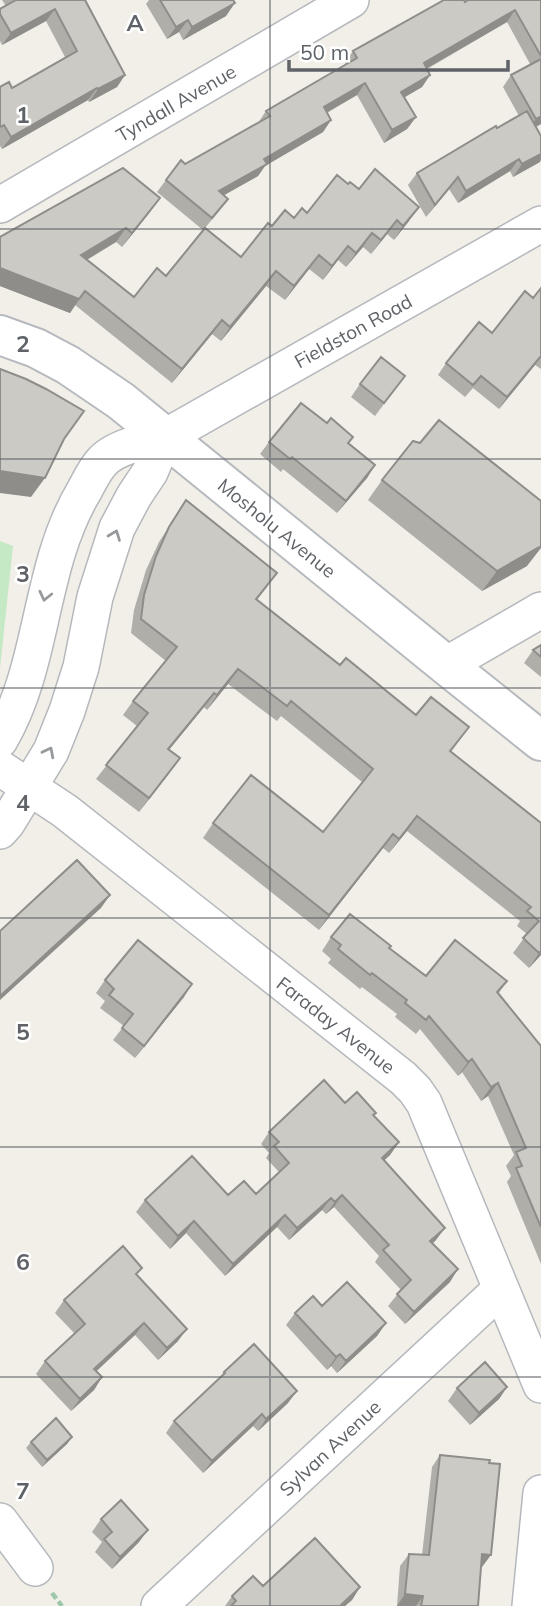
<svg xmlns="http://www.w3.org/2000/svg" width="541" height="1606" viewBox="0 0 541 1606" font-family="Mulish,sans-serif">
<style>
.green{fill:#c5e8c5}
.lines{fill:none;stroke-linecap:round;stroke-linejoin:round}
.street-casing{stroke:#b5b8bc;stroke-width:38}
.secondary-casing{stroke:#b6babf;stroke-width:42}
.path{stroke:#9cc7a9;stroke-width:4.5;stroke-dasharray:7 3.5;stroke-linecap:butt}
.street{stroke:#fff;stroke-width:35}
.secondary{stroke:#fff;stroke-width:38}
.wall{fill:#afaea9}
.shaded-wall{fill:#8f8d8a}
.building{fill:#cccac5;stroke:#8f8d8a;stroke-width:2}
.oneway{stroke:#979a9d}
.grid{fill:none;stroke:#5f6368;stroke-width:2;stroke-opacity:0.55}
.labels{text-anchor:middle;stroke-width:5;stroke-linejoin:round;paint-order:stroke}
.street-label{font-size:19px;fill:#5f6368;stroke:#fff}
.grid-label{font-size:23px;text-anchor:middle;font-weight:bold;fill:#5f6368;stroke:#fff;stroke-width:5;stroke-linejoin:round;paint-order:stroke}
</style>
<rect width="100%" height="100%" fill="#f1efe8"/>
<path class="green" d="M0,541L13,546L0,668Z"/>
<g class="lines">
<defs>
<path id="street" d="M0,205L351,0
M446,665L541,610
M0,740C45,663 38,568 84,491C89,482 94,471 101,463C114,447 145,441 165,437L541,224
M0,768L65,811L403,1078L415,1090L424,1103L541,1385
M0,831L7,823L51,751L67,711L81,667L95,597L117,528L134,496L150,472L165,437
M0,1521L35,1568
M159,1606L501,1289
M530,1606L541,1493"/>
<path id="secondary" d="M0,335L36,348L68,365L121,401L446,665L541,741"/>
</defs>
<use href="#street" class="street-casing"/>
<use href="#secondary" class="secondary-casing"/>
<path class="path" d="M52,1593L62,1606"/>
<use href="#street" class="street"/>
<use href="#secondary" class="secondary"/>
</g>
<path class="wall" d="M2,0H86L125,75L117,87L89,102L88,100L2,149L0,146V87L12,88L65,57L46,21L2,45L0,41V9L6,6Z
M149,0H233L226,16L183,40L179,32L167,39L146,4Z
M541,0V124L536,127L540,162L513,177L510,171L458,203L449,189L426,217L408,185L417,173L519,116L503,87L511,75L530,64L507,22L427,69L430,75L422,87L405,97L416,117L407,129L384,143L357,95L327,113L331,120L323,132L265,166L258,176L224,195L219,211L205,228L241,257L272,226L307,213L348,184L359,189L409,221L394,240L387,234L371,254L363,247L346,267L338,260L323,280L309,269L285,300L266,286L221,341L212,334L172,383L75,305L70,313L0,286L150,212L122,247L116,242L87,260L134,297L166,276L203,230L157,192L166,180L185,164L258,123L266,111L346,65L345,63L353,51L465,2Z
M541,288V369L535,365L499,409L473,388L465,397L438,375L446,363L492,333L533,298Z
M360,384L396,388L375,416L351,397Z
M327,423L353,437L349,443L375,465L367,478L337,513L283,469L281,472L260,454L269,442Z
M382,480L527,566L482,591L368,500Z
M186,500L267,587L257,600L340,665L416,715L469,727L451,752L541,823V955L529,968L513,953L527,934L517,926L520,921L407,831L389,853L383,848L319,930L203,838L213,823L323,832L362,782L281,716L277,721L228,684L207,710L204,707L169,750L170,772L139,812L96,779L137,726L123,715L133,701L166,661L131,633L134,610L146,570L159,542Z
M541,645V677L524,663L533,650Z
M331,937L390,948L426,976L507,981L499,993L541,1046V1264L507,1182L511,1176L506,1166L514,1155L488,1096L481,1101L462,1072L458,1076L420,1029L416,1034L395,1017L397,1014L362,987L360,989L328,963L331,959L322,951Z
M105,980L184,997L135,1058L113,1040L124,1026L100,1008L105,1001L96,993Z
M345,1103L376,1113L374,1116L399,1142L390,1155L384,1160L436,1240L433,1243L450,1282L405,1324L388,1306L401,1290L375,1262L379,1256L334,1207L326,1214L322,1210L289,1240L277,1227L225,1276L186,1233L170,1249L136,1212L145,1200L256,1194L279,1172L266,1158L269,1153L261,1144L269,1132Z
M137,1275L178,1341L158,1360L135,1335L96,1371L102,1377L94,1390L71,1411L36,1374L45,1361L75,1334L55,1313L64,1300Z
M322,1306L386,1323L377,1336L337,1373L331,1366L327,1370L286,1325L295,1313Z
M224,1372L288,1403L258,1431L253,1426L203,1473L166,1433L174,1421L220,1378Z
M507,1387L499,1399L470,1425L448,1401L457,1388Z
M72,1437L67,1444L42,1467L26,1448L31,1442Z
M440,1455L482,1567H481L478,1606H397L400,1566L409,1554L422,1555L432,1467Z
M101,1519L139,1542L112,1569L95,1552L102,1542L92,1532Z
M263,1586L360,1587L352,1600L345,1606H225L232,1596Z"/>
<path class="shaded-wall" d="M235,3L226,16L183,40L192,27Z
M55,9L46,21L2,45L11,33Z
M515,10L507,22L415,75L424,63Z
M188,20L179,32L167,39L176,27Z
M125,75L117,87L89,102L98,89Z
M430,75L422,87L393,104L401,92Z
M365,83L357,95L315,119L324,107Z
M97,88L88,100L2,149L11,137Z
M541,116V124L527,131L536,119Z
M416,117L407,129L384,143L392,130Z
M331,120L323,132L265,166L258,176L210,203L219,191L264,159Z
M541,154V160L540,162L513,177L522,164Z
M519,159L510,171L458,203L466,191Z
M458,177L449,189L426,217L435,205Z
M160,198L150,212L122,247L132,233Z
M419,207L409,221L394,240L403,226Z
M397,220L387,234L371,254L381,240Z
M126,228L116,242L71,269L81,255Z
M372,233L363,247L346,267L356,253Z
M348,246L338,260L323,280L332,266Z
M319,255L309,269L285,300L294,286Z
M0,268L85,291L70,313L0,286Z
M276,271L266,286L221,341L230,327Z
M222,320L212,334L172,383L182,369Z
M541,356L535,365L499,409L507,397Z
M375,465L367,478L337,513L346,501Z
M0,471L45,478L31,497L0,493Z
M541,546V548L527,566L482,591L497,571Z
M238,669L228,684L207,710L217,695Z
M214,693L204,707L158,763L168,749Z
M180,758L170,772L139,812L149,798Z
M417,816L407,831L389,853L399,839Z
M393,834L383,848L319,930L329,915Z
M110,895L101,908L0,1000V996Z
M541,951V955L529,968L539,953Z
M192,984L184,997L135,1058L144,1046Z
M472,1059L462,1072L458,1076L468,1062Z
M498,1083L488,1096L481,1101L491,1087Z
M399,1142L390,1155L374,1170L382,1158Z
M342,1195L334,1207L326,1214L335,1202Z
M331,1198L322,1210L289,1240L297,1228Z
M285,1215L277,1227L225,1276L233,1264Z
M194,1221L186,1233L170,1249L178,1236Z
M445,1228L436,1240L422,1253L430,1241Z
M458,1269L450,1282L405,1324L414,1312Z
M144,1323L135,1335L86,1381L94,1369Z
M386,1323L377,1336L337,1373L346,1361Z
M187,1329L178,1341L158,1360L167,1348Z
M340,1354L331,1366L327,1370L336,1357Z
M102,1377L94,1390L71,1411L80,1399Z
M507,1387L499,1399L470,1425L479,1413Z
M297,1391L288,1403L258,1431L266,1419Z
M262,1414L253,1426L203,1473L212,1461Z
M72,1437L67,1444L42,1467L47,1460Z
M148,1530L139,1542L112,1569L120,1557Z
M482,1554L491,1555L482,1567L473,1566Z
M360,1587L352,1600L345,1606H340Z
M405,1594L423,1596L416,1606H397Z"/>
<path class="building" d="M16,0H85L125,75L98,89L97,88L11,137L4,125L0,127V87L9,82L12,88L77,51L55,9L11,33L0,14V9Z
M160,0H233L235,3L192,27L188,20L176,27Z
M444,0H464L465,2L468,0H541V56L515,10L424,63L430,75L401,92L416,117L392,130L365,83L324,107L331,120L264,159L267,164L219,191L228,199L212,218L166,180L181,160L185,164L270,116L266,111L357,58L353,51Z
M541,59V116L536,119L511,75Z
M527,111L541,136V154L522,164L519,159L466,191L458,177L435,205L417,173L496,126L497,128Z
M123,168L160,198L132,233L126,228L81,255L134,297L157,268L166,276L205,228L241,257L268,223L272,226L285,210L294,218L302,208L307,213L337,175L348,184L350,182L359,189L375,169L419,207L403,226L397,220L381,240L372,233L356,253L348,246L332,266L319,255L294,286L276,271L230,327L222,320L182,369L85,291L79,299L0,268V237Z
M541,288V356L507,397L481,376L473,385L446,363L479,322L492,333L525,291L533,298Z
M381,357L405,376L384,403L360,384Z
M0,369L26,379L46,389L84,411L64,439L45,478L0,471Z
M301,403L327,423L331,418L353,437L348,443L375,465L346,501L292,457L290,459L269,442Z
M439,420L541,501V546L497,571L382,480L413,441L420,443Z
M186,500L277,573L256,599L340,665L346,658L416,715L431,697L469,727L450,751L541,823V951L539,953L523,938L539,921L527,911L531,907L417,816L399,839L393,834L329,915L213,823L251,775L323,832L373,769L291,701L287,706L238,669L217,695L214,693L168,749L180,758L149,798L106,765L148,713L133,701L177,647L141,619L144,595L156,556L169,527Z
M541,645V657L533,650Z
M77,860L110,895L0,996V931Z
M350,914L391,946L389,948L426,976L455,940L507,981L497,992L541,1046V1227L516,1168L522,1166L516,1152L526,1148L498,1083L491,1087L472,1059L468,1062L429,1016L426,1020L405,1003L407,1000L372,973L370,975L338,949L341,945L331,937Z
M138,940L192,984L144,1046L122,1028L133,1014L109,995L114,989L105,980Z
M324,1080L345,1103L357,1092L376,1113L373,1115L399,1142L382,1158L445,1228L430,1241L458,1269L414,1312L397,1294L411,1280L383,1250L389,1245L342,1195L335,1202L331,1198L297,1228L285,1215L233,1264L194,1221L178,1236L145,1200L192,1156L228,1195L244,1181L256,1194L289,1163L274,1146L279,1142L269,1132Z
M123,1246L142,1268L136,1274L187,1329L167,1348L144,1323L94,1369L102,1377L80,1399L45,1361L85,1324L64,1300Z
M347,1282L386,1323L346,1361L340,1354L336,1357L295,1313L313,1296L322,1306Z
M254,1344L297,1391L266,1419L262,1414L212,1461L174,1421L225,1373L224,1372Z
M485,1362L507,1387L479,1413L457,1388Z
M56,1418L72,1437L47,1460L31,1442Z
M440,1455L490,1460L489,1463L500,1464L491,1555L482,1554L478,1606H421L423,1596L405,1594L409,1554L429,1555Z
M121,1500L148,1530L120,1557L104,1539L112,1532L101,1519Z
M315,1538L360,1587L340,1606H231L236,1601L232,1596L253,1576L263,1586Z"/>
<defs><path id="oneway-chevron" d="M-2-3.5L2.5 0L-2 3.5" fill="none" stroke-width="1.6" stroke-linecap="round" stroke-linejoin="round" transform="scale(1.75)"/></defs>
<g class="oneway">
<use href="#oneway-chevron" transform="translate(115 535) rotate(-69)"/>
<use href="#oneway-chevron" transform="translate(45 596) rotate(103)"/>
<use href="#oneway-chevron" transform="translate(49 752) rotate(-63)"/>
</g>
<path class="grid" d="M270,0V1606M0,229H541M0,459H541M0,688H541M0,918H541M0,1147H541M0,1377H541"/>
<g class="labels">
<g class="street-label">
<text transform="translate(176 103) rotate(-30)" y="7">Tyndall Avenue</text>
<text transform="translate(353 331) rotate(-29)" y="7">Fieldston Road</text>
<text transform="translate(277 528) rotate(39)" y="7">Mosholu Avenue</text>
<text transform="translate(336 1025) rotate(38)" y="7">Faraday Avenue</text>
<text transform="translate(330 1448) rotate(-43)" y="7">Sylvan Avenue</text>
</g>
</g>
<g class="grid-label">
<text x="135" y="31">A</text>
<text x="23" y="123">1</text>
<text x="23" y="352">2</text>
<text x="23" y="582">3</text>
<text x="23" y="811">4</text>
<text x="23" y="1040">5</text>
<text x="23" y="1270">6</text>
<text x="23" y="1499">7</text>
</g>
<path d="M289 60v10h219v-10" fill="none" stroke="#5f6368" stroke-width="3.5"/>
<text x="300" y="60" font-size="21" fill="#5f6368" stroke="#ffffff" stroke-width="5" paint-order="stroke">50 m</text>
</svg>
